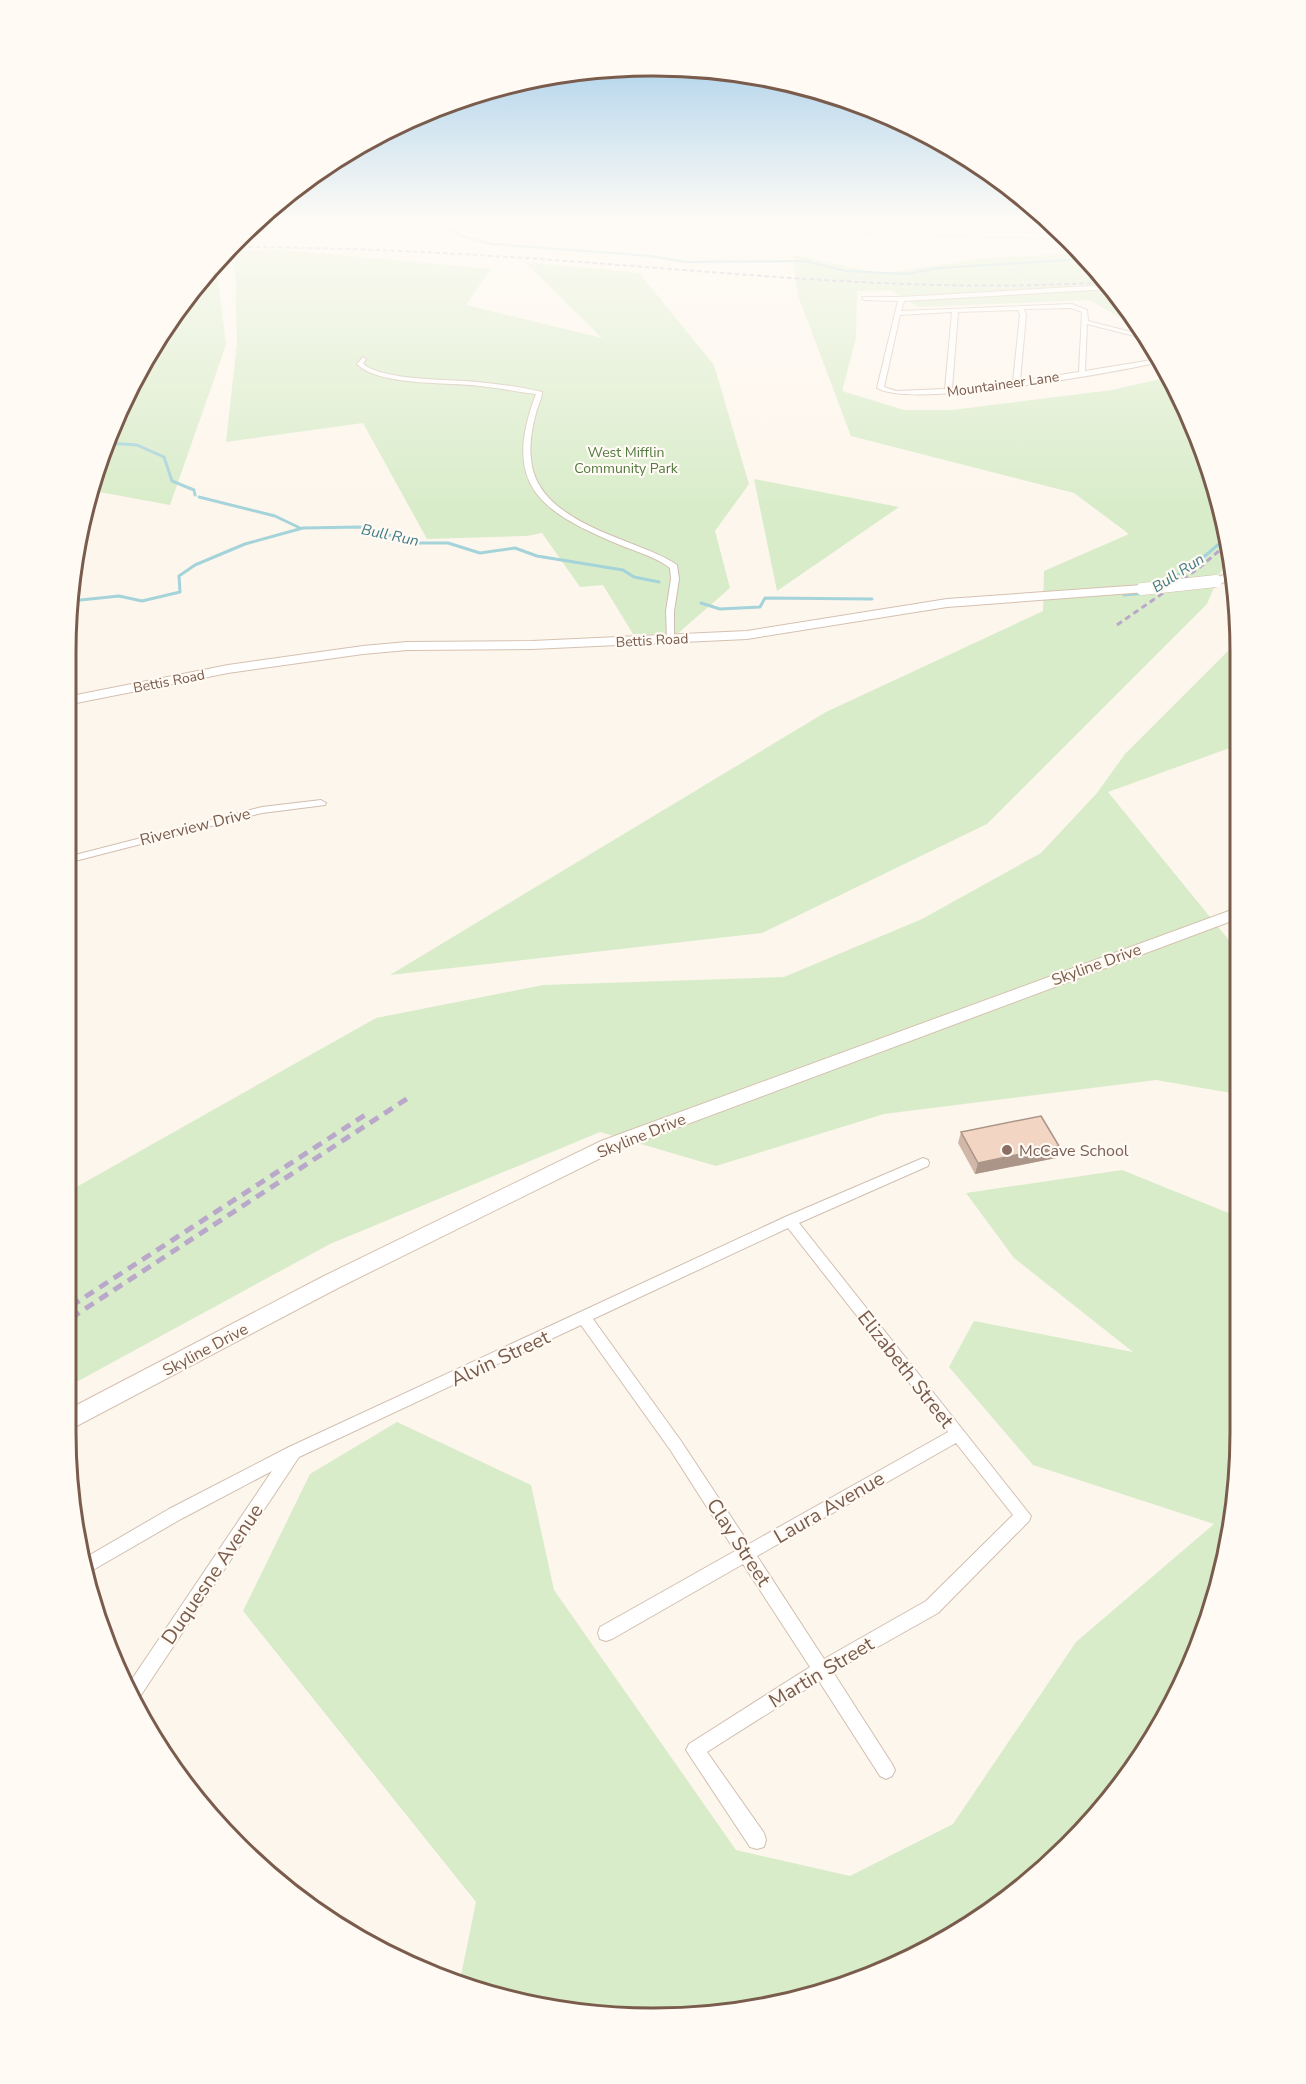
<svg xmlns="http://www.w3.org/2000/svg" width="1306" height="2084" viewBox="0 0 1306 2084" font-family="'Nunito Sans',sans-serif">
<style>
.green{fill:#d8ecc9}
.lines{fill:none;stroke-linecap:round;stroke-linejoin:round}
.stream-far1{stroke:#a5d3da;stroke-width:2}
.stream{stroke:#a5d3da;stroke-width:3}
.street-casing{stroke:#d1beb0;stroke-width:2}
.secondary-casing{stroke:#d6c0b0;stroke-width:2}
.street{fill:#fff;fill-rule:evenodd}
.secondary{fill:#fff;fill-rule:evenodd}
.rail-far2{stroke:#b9a8c9;stroke-width:2;stroke-dasharray:4.5 3;stroke-linecap:butt}
.rail-far1{stroke:#b9a8c9;stroke-width:3;stroke-dasharray:6 4;stroke-linecap:butt}
.rail{stroke:#b9a8c9;stroke-width:5;stroke-dasharray:10 7;stroke-linecap:butt}
.secondary-bridge-casing{stroke:#d6c0b0;stroke-width:13;stroke-linecap:butt}
.secondary-bridge{stroke:#fff;stroke-width:12}
.wall{fill:#d1b7a8}
.shaded-wall{fill:#aa9588}
.building{fill:#f3d5c3;stroke:#aa9588;stroke-width:1.5}
.education-dot{fill:#8d6e63;stroke:#fffaf3;stroke-width:2}
.labels{text-anchor:middle;stroke-width:4.5;stroke-linejoin:round;paint-order:stroke}
.far-street-label{font-size:14px;fill:#7a5c4d;stroke:#fffaf3}
.far-park-label{font-size:14px;fill:#537a41;stroke:#fffaf3}
.far-water-label{font-size:15px;font-style:italic;fill:#437c86;stroke:#fffaf3}
.street-label{font-size:16px;fill:#7a5c4d;stroke:#fffaf3}
.education-label{font-size:16px;fill:#785e54;stroke:#fffaf3;text-anchor:start}
.near-street-label{font-size:20px;fill:#7a5c4d;stroke:#fffaf3}
.rim{fill:none;stroke:#7a5c4d;stroke-width:3}
</style>
<rect width="100%" height="100%" fill="#fdf6ec"/>
<path class="green" d="M284,250L491,269L466,305L602,338L525,262L639,273L714,365L749,484L715,531L730,588L676,635L633,634L603,585L580,587L542,533L527,536L427,539L363,423L226,442L237,343L235,251Z
M1080,253L1095,266L1140,330L1090,300L919,307L890,290L857,291L856,338L842,391L904,410H952L1112,390L1169,377L1220,501L1229,553L1207,604L987,824L762,933L390,975L826,712L1043,611L1044,571L1129,534L1074,493L851,436L797,293L793,255L882,274L976,259Z
M216,265L226,345L170,505L94,491L111,429L187,296Z
M754,479L899,507L777,591Z
M1239,640L1238,745L1108,792L1237,950V1094L1156,1080L884,1114L716,1166L600,1132L330,1244L71,1385V1190L376,1018L543,985L784,977L922,919L1041,853L1097,793L1125,754Z
M1122,1170L1236,1216L1235,1507L1195,1655L1119,1788L1010,1897L913,1957L841,1987L730,2013L653,2018L459,1985L476,1902L243,1611L310,1474L397,1422L531,1485L554,1590L736,1850L850,1876L953,1824L1076,1642L1214,1524L1033,1465L949,1367L974,1321L1133,1352L1014,1258L966,1193Z"/>
<g class="lines">
<path class="stream-far1" d="M254,224L301,223L449,229L464,237L493,244L651,256L685,262L805,261L846,271L907,274L939,268L1086,259"/>
<path class="stream" d="M107,443L137,445L164,457L172,481L194,490L195,495
M199,497L275,516L300,528
M1162,583L1192,567L1226,538
M1124,595L1148,593
M71,601L119,596L142,601L180,592L179,576L195,565L245,544L303,528L360,527L418,543H448L480,553L515,548L537,556L623,570L634,577L659,582
M701,603L720,609L760,607L765,598L872,599"/>
<defs>
<path id="street" d="M1108,285L1111,289L904,301L901,311L1072,304L1087,310L1088,321L1139,334L1161,359L1156,363C1109,373 911,409 877,388L898,301L864,300L862,297H901ZM1071,308L1082,312L1079,372L1020,381L1026,315L1024,309ZM1018,310L1020,315L1013,382L952,389L958,312ZM952,312L945,389L896,391L884,387L900,315ZM1087,324L1135,336L1154,358L1152,360L1085,371Z
M363,357L366,359L363,364C384,381 449,379 477,382C499,384 521,387 542,392C542,398 538,406 536,413C532,428 529,444 531,459C535,509 595,529 635,545C650,551 664,556 677,565L679,579L674,611V641L667,639L666,611L671,579L670,568C656,557 637,552 620,545C541,512 501,486 536,394C517,392 499,388 480,386C449,382 378,386 357,364Z
M321,800L326,803L325,805L262,813L71,862V856L262,807Z
M923,1158L928,1160L929,1163L928,1166L799,1223L1031,1516L1029,1521L938,1613L833,1672L892,1764L895,1770L892,1776L886,1779L880,1776L819,1681L707,1752L764,1833L766,1840L764,1847L757,1849L750,1847L686,1750L689,1744L810,1667L743,1564L612,1639L606,1641L600,1639L598,1633L600,1627L735,1551L671,1451L581,1325L299,1457L135,1704L126,1688L272,1471L181,1519L86,1574L83,1559L169,1509L289,1447L785,1217ZM788,1228L948,1432L749,1544L681,1441L593,1319ZM956,1443L1013,1515L926,1601L824,1659L757,1556Z"/>
<path id="secondary" d="M531,219H601L1061,234L1065,239L535,221Z
M1232,571L1233,579L1216,585L1210,581Z
M1142,585L1146,586V592L947,607L747,639L532,649L407,650L363,654L228,673L71,704V696L228,665L363,646L407,642L532,641L747,631L947,599Z
M1237,908V919L615,1151L338,1288L71,1429V1408L324,1276L601,1141Z"/>
</defs>
<use href="#street" class="street-casing"/>
<use href="#secondary" class="secondary-casing"/>
<use href="#street" class="street"/>
<use href="#secondary" class="secondary"/>
<path class="rail-far2" d="M233,247C354,247 474,254 595,263C765,276 936,293 1106,282"/>
<path class="rail-far1" d="M1117,625L1199,568L1227,544"/>
<path class="rail" d="M71,1306L368,1113
M71,1318L408,1098"/>
<defs>
<path id="secondary-bridge" d="M1142,589L1216,581"/>
</defs>
<use href="#secondary-bridge" class="secondary-bridge-casing"/>
<use href="#secondary-bridge" class="secondary-bridge"/>
</g>
<path class="wall" d="M961,1132L1059,1146L1056,1158L975,1174L958,1143Z"/>
<path class="shaded-wall" d="M1059,1146L1056,1158L975,1174L978,1163Z"/>
<path class="building" d="M1041,1116L1059,1146L978,1163L961,1132Z"/>
<linearGradient id="sky" x2="0" y2="1"><stop stop-color="#97c7e8"/><stop offset="0.43" stop-color="#fefbf6"/><stop offset="1" stop-color="#fefbf6" stop-opacity="0"/></linearGradient>
<rect width="1306" height="511" fill="url(#sky)"/>
<circle class="education-dot" cx="1007" cy="1150" r="6"/>
<g class="labels">
<g class="far-street-label">
<text transform="translate(1003 384) rotate(-8)" y="5">Mountaineer Lane</text>
<text transform="translate(652 640) rotate(-3)" y="5">Bettis Road</text>
<text transform="translate(169 681) rotate(-11)" y="5">Bettis Road</text>
</g>
<g class="far-park-label">
<text x="626" y="457">West Mifflin<tspan x="626" dy="16">Community Park</tspan></text>
</g>
<g class="far-water-label">
<text transform="translate(390 535) rotate(12)" y="5">Bull Run</text>
<text transform="translate(1178 573) rotate(-33)" y="5">Bull Run</text>
</g>
<g class="street-label">
<text transform="translate(195 826) rotate(-14)" y="6">Riverview Drive</text>
<text transform="translate(1096 964) rotate(-20)" y="6">Skyline Drive</text>
<text transform="translate(641 1135) rotate(-22)" y="6">Skyline Drive</text>
<text transform="translate(205 1349) rotate(-28)" y="6">Skyline Drive</text>
</g>
<g class="education-label">
<text x="1019" y="1156">McCave School</text>
</g>
<g class="near-street-label">
<text transform="translate(500 1358) rotate(-25)" y="7">Alvin Street</text>
<text transform="translate(906 1369) rotate(52)" y="7">Elizabeth Street</text>
<text transform="translate(829 1507) rotate(-30)" y="7">Laura Avenue</text>
<text transform="translate(739 1542) rotate(57)" y="7">Clay Street</text>
<text transform="translate(212 1574) rotate(-56)" y="7">Duquesne Avenue</text>
<text transform="translate(821 1672) rotate(-31)" y="7">Martin Street</text>
</g>
</g>
<path d="M0 0H1306V2084H0ZM652 76H654A576 576 0 0 1 1230 652V1432A576 576 0 0 1 654 2008H652A576 576 0 0 1 76 1432V652A576 576 0 0 1 652 76Z" fill="#fffaf3" fill-rule="evenodd"/>
<path class="rim" d="M652 76H654A576 576 0 0 1 1230 652V1432A576 576 0 0 1 654 2008H652A576 576 0 0 1 76 1432V652A576 576 0 0 1 652 76Z"/>
</svg>
